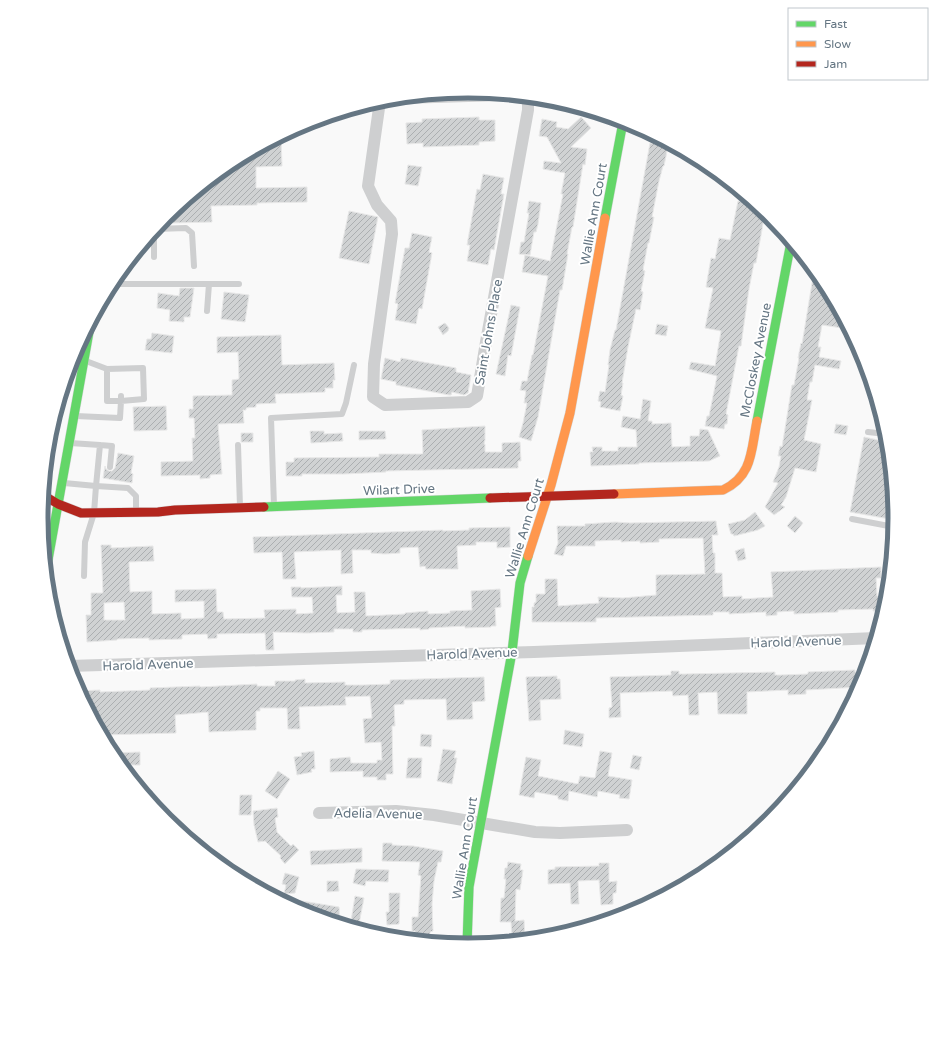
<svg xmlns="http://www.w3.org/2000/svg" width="936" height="1037" viewBox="0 0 936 1037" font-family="'Varela Round',sans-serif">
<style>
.building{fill:url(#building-hatch);stroke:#e8e8e8;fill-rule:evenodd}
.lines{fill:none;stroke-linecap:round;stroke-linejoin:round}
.fast-casing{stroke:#d5d6d7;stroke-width:10}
.slow-casing{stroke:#d5d6d7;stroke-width:10}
.jam-casing{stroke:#d5d6d7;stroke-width:10}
.lane{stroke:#cecfd0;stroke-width:6}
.street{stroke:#cecfd0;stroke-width:12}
.fast{stroke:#63d668;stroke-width:9}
.slow{stroke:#ff974d;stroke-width:9}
.jam{stroke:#b3261e;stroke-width:9}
.labels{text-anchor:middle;stroke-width:4;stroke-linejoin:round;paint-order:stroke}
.street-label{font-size:13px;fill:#657683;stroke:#fff}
.rim{fill:none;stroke:#657683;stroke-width:5}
</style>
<defs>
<pattern id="building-hatch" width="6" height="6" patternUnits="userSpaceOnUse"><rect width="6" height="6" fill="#d0d2d3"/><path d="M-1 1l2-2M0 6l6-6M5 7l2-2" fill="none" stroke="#acafb1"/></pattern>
</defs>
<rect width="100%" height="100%" fill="#f9f9f9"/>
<path class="building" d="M479,117V120H495V141L479,142V145L423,147V143L407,144L406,123L422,122V119Z
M581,117L591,128L571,147L587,149L585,165L583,164L573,227H572L567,254H568L562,290H560L538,417L531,441L519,437L523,423L527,403H524L526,391L520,390L522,381H527L532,355H533L548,276L522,272L525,255L550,261L563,194H561L565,173L543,169L544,161L561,163L547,137L539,136L542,119L557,122L556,127L568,129Z
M281,137L282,166L256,167V188L307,187V202L257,203V205L211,206L212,222L172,223L171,212L176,209L183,208L182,203L231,163Z
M650,143L668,146L664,166H663L659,181L652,217H654L649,243H648L643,270L645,271L641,291L643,292L640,310L636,309L628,347L622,383H623L621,395L623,396L620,411L600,407L601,402L598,401L600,391L605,392L609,365H608L610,350L615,330H616Z
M408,165L422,167L418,186L405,184Z
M483,174L504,178L501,194H504L494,250L491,249L488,265L467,261L470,245H467L477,189L480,190Z
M529,201L541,203L538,224L536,232H534L530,255L519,254L521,242H524L529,213H527Z
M738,201L755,204L765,213L756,263H754L749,289L743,331L741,346H739L726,414L728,415L727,424H725L724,429L705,426L707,416H709L717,376L689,369L691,362L715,366L721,331L705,328L713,288L706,287L711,258L715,259L719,238L730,240Z
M349,211L378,217L369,264L339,258Z
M412,233L432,237L429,252L432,253L422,309L419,308L416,324L395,320L398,304L395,303L405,248H409Z
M814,271L823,281L849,329L822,325L818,347H821L819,357L841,361L839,369L815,365L812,382H810L807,400H812L804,440L821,444L816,472L795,468L786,497L781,505L785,507L774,515L765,507L778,483L773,482L779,467L781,456H778L780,446L782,447L792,385H794L799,358H798L801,343L802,344Z
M180,288H194L190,317H184V322L169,321L170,310L157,308L158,293L179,296Z
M224,292L249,295L245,322L221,319Z
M511,305L520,307L511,356L508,355L505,376L496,374Z
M445,323L449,328L448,331L443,335L438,327Z
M657,324L668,326L666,336L655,334Z
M152,333L174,336L172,353L145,350L147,339H151Z
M281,335L282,365L334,363L335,380H333V388H325V392L275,394L276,403L256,404V407L246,408V410H243L244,423L218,424L222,474L210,475V478L200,479V475L161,476V462L193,461L192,438H195L194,418H189V409H193V396L232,395V380L239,379L238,352L217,353V337Z
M385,358L400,362L401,358L456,368V372L471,375L468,393L464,395L452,392L451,395H449L396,385V382L381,379Z
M643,399L651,401L648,421H652V424L671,423L672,447L690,446V436H699L700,429L708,430L720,456L709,461L639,463V464L591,466L590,452H593L592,447H602V451H618V447H637L636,430L621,427L623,416L640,419Z
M166,406L167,430L134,431L133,407Z
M836,424L848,426L846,435L834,433Z
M485,426V440L484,444H485V452H502V443L520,442L521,461H518V468L386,471V472L344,474H302V476H286V462H294V458L379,457V454H422L423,453L422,430Z
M310,431H324V434L342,433L343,441L311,443Z
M359,431H385L386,439L359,440Z
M241,433H253V442H241Z
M864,437L887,442L895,520L850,512Z
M118,453L134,456L131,473L133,474L132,483L103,478L105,466L106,469L109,471H112L115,468Z
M755,512L765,526L758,530L734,536L733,534H731L728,524L745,520Z
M795,516L803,523L795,533L787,526Z
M716,521L718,535H712L713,553H715V573H722L723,597L742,596V599L773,597L771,572L881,567V578H876L877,596H887L884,611H873V609L838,610V612L794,614V611L777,612V615L766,616V612L729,614V612H713V615L596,618V622H532V607H534V603L536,602V594H545V579H557L558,606L599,603L598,597L623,598L656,595V575L705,574L703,538L659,539V542L640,543V541L621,542V540L595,541V546H566L563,556L554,554L558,543L557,526H585V524L615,522L630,523Z
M510,527V547L497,548V542H476V545L457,546L458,569H426L425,566L420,567L418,547L400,548V553L385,554L371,553V550H352L353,573L341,574V550L294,552L296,579H283L282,552L254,553L253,537L443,530V531L469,530V528Z
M101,545H111V548L153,546L154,561L129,562L130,592L152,591V614L181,613V619L204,618V601L175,602V590L216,589L217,612H223L224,619L265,618L264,610L296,609V614L313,613L312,597H292L291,587H301V588L342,586V595H336L337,613L355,612L354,592H365L366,616L405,614V613L428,611V614L450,613V611L472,610L471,591L500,589L501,607L495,608L496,626H491V627L465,628V626L429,628V629L420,630V628L362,630V632H353V629H334V632L307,633L273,632L274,650H266L265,633L217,634V638L208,639L207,634L182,635V639L149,640V638L117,639V640L87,642L86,615H91V593H103ZM124,602L125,620H104V603Z
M744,548L746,559L738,561L735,551Z
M855,670V672H865L860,687L806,690V694L788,695V690L747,692V714H718L717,692L698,693L699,715H689L688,695L673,696L672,691L620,693L621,717L609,718V708L612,707L610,677L671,675V671H679V674H685L775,672V675H781L808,674V672Z
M557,676V679H560L561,699L540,700L541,720L529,721L526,677Z
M484,677L485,701L472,702L473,719L447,720L446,699L404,700V704L394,705L395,726H392L393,774H386V780H377V777H363V771L330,772V759L350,757L351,763H377V760H382L381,742L365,743L363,719L372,718L370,696L345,697L346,705L299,707L300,729H288L287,708H260V711H256V730L209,732L208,712L175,715L176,733L102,735L78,691L100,690V692L150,690V688L200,686V687L257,684V686H275V681H295V680L305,679V683L345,682V685H364L390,684V680Z
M565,730L584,734L582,747L563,744Z
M421,734L432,735L431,747L420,746Z
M443,749L456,751L454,758H457L452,784L437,781Z
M314,751L315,769H311L312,772L297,775L294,757L302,756L301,753Z
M600,751L612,753L608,776L632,780L629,799L619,798L620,795L598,791L597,797L569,791L568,801L558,799V796L535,792L534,798L519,795L526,757L541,760L538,776L578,784L580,776L595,778Z
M140,752V765H121L112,753Z
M633,755L642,757L639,770L630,768Z
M408,758H422L421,778H406Z
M278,771L290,779L277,799L265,791Z
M240,795H252L251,815H239Z
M277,808L278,817L275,818L277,832L291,846L293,844L299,850L285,864L280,858L281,856L265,841L258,842L254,825L253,811Z
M383,843H392V845L413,846L443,851L441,862H438L434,881L432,904L433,931L430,932V939H415V931H412V917H418L421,876L418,875L420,862L382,861Z
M362,848V862L311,865L310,851Z
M508,862L521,864L520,870H523L520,890L516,889L515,921L524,920L525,940L512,941L511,922H500L501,898H504L506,879H504L505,868H507Z
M599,863H609V882L617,881L616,893H613V904L601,905L599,880L578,881L579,904H571L570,883L548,884V870L555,869V867L599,866Z
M356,869L389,870L388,882L366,881L365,886L353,883Z
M285,873L299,877L295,893L284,894L286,885L282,884Z
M327,881H338L339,891L327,892Z
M389,893H400L399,924L387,925L386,912H389Z
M355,896L364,898L358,929L350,927Z
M277,897L339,907L340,922L304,913L277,898Z"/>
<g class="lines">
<defs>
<path id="fast" d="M605,218L623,122
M757,421L791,242
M264,507L490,498
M46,571L91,321
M467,945L469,887L512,652L520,583L528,556"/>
<path id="slow" d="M614,494L723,490C753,476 751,450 757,421
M528,556L551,485L570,413L605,218"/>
<path id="jam" d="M43,495L58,504L81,513L158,512L175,510L264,507
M490,498L614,494"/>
</defs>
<use href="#fast" class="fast-casing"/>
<use href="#slow" class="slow-casing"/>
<use href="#jam" class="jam-casing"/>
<path class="lane" d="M156,229L186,228L192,233L194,266
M154,232V257
M111,284H239
M207,311L209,284
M86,361L107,369
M76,416L120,418L121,401H107V369L143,368L144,399L121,401V396
M868,432L886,434
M100,445L112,446L110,467
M238,445L240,507
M64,483L96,486L100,445L70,443
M274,506L271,418L342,414L346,403L354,365
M852,519L894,527
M84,576L85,542L94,513L96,486L128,488L136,496V511
M143,793H150V800"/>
<path class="street" d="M401,98L502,95
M380,101L368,186L377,205L391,221L392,234L374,364L373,397L385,405L468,402L477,396L486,342L528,110V97
M69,666L534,652L876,638
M319,813L396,811L434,815L535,832L560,833L627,830"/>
<use href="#fast" class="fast"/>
<use href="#slow" class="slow"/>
<use href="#jam" class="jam"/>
</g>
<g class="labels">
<g class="street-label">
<text transform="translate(593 214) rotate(-80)" y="5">Wallie Ann Court</text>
<text transform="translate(488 332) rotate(-80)" y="5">Saint Johns Place</text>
<text transform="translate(755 360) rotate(-79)" y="5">McCloskey Avenue</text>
<text transform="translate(399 489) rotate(-2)" y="5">Wilart Drive</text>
<text transform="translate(524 528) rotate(-73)" y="5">Wallie Ann Court</text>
<text transform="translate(796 641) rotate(-2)" y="5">Harold Avenue</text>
<text transform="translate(472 653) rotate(-2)" y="5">Harold Avenue</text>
<text transform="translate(148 664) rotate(-2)" y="5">Harold Avenue</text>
<text transform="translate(378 813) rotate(1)" y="5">Adelia Avenue</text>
<text transform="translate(464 848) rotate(-81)" y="5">Wallie Ann Court</text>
</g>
</g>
<path d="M0 0H936V1037H0ZM48 518a420 420 0 1 1 840 0a420 420 0 1 1-840 0Z" fill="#fff" fill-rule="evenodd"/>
<path class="rim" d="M48 518a420 420 0 1 1 840 0a420 420 0 1 1-840 0Z"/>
<rect x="788" y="8" width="140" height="72" fill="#ffffff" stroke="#c1c8cd"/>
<rect x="796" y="21" width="20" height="6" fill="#63d668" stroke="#c1c8cd"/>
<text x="824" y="28" font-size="12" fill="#657683">Fast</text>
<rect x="796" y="41" width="20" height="6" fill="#ff974d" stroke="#c1c8cd"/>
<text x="824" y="48" font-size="12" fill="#657683">Slow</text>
<rect x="796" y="61" width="20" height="6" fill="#b3261e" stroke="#c1c8cd"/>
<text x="824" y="68" font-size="12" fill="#657683">Jam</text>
</svg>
